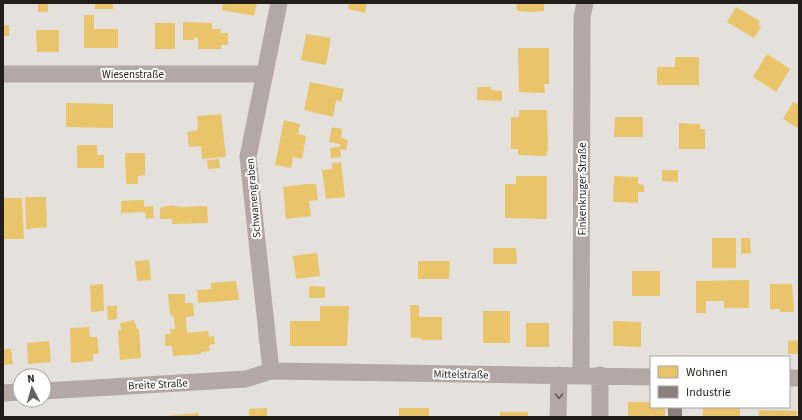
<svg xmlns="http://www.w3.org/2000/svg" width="802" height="420" viewBox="0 0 802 420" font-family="'Source Sans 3',sans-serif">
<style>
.homes{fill:#e9c46a}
.industry{fill:#8a817c}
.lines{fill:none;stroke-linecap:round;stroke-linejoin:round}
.street{stroke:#b4a8a6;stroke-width:17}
.oneway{stroke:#635c5a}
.labels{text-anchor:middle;stroke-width:4;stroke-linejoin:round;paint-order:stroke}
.street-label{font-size:11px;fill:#211e1b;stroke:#fff}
</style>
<rect width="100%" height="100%" fill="#e4e0dc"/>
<path class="homes" d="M95,3H113V9H95Z
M223,3H257L254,16L222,10Z
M349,3H367L365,13L348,9Z
M516,3H544V11H537V12L517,11Z
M38,4H48V12H38Z
M736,7L760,21L758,25L761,27L754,38L727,22Z
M84,15H94V29H118V48H84Z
M183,22L212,23V29H221L220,33H228V45H221V49H198V38L194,37V40H183Z
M155,23H175V49H155Z
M3,25H9V36H3Z
M36,30H59V52H37Z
M306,34L331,38L326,65L301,60Z
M518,48H549V84H544L545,93L519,92Z
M767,54L790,69L776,92L753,77Z
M675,57H699V85H657V67H675Z
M310,82L344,89L341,102L336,100L333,117L304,110Z
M477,87H491V90L502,91V101L477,100Z
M793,102L799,105V129L783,119Z
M66,103L113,104V128L66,127Z
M519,110H547L548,149L546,156L518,155V149H511V117H519Z
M221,114L226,157L202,159L201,146L189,147L187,132L198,130L197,116Z
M615,117H643V137H614Z
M284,120L300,124L298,134L306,136L302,159L293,157L291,168L275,165Z
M679,123L700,124V129H705V149H679Z
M332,127L342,129L341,138L348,140L346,150L340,149L341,157L331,158L330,148L340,147V144L329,142Z
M77,145H97V155H104V168H77Z
M125,153H145V175L138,176V184H126Z
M219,159L220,168L208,169L207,160Z
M341,162L345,197L326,199L322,170L332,169V163Z
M662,170H678V182L662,181Z
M516,176H547V219L505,218V184H516Z
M614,176L638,177V184L644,185V192H638V203L613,202Z
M306,184H316L318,200L309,201L311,216L286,219L283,187Z
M25,197H46L47,227L26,229Z
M4,198H22L24,239H3Z
M144,200V207L153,206L154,218L146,219L145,212L121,213V201Z
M171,205L180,207L207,206L208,223L172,224V219H160V208Z
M712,238H736V268H712Z
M741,238H750L751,253L741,254Z
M493,248H516L517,264H493Z
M317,253L320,276L296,279L293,256Z
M149,260L151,280L137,281L135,261Z
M418,261H450L449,279H418Z
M632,271H660V296H632Z
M749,280V308H724V301H706V313H696V281Z
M236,281L239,300L198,303L197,290L211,289V283Z
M103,284L104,311L91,312L90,285Z
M770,284H792L794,312H780V309H770Z
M309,286L325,287V298H309Z
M168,294H185V303H193L194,316L186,317L187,333L208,331L209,337L214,336L215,344L209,345L210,351L201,352V354L173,356L172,346H165V334H171L170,329H175L174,318L170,314Z
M410,305H419V317H442V340H421V338H411Z
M107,306H117V319L108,320Z
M320,306H349L347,346H290V321H320Z
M483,311H510V343H483Z
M134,320L137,329H139L141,358L120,360L118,331L121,330L120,323Z
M613,321L641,322V347L613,346Z
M526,323H549V347H526Z
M89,327L90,337H97L99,354H93V361L71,363L70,328Z
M799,340V354H788V341Z
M49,341L51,362L28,364L27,343Z
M3,349H11L13,364L3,365Z
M628,402H651V407H665V417H628Z
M703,407H740V417H703Z
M267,408V417H249V409Z
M399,408H429V417H399Z
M759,410L797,411V417H759Z
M500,412H528V417H500Z
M199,413V417H166V416Z"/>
<path class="industry" d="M668,407H682V417H668Z"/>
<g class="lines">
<path class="street" d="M3,74H263
M271,371L248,157L279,3
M581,375L582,17L585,3
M789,378H799
M44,391L246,379L271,371L651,377
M3,393L20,392
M558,417L559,375
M600,417V375"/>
</g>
<defs><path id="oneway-chevron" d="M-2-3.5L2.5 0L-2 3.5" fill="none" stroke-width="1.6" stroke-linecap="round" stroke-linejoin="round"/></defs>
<use class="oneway" href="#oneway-chevron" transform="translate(559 396) rotate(90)"/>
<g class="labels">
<g class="street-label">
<text x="133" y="78">Wiesenstraße</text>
<text transform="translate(582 189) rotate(-90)" y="4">Finkenkruger Straße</text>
<text transform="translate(253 198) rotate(-95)" y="4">Schwanengraben</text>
<text transform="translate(461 374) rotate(1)" y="4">Mittelstraße</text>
<text transform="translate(158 384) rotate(-3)" y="4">Breite Straße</text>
</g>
</g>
<rect width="802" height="420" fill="none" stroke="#211e1b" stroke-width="8"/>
<rect x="650" y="356" width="140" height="52" fill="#ffffff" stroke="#a6a5a4"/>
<rect x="658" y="366" width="20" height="12" fill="#e9c46a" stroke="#a6a5a4"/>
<text x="686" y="376" font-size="12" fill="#211e1b">Wohnen</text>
<rect x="658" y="386" width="20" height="12" fill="#8a817c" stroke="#a6a5a4"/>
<text x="686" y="396" font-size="12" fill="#211e1b">Industrie</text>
<g transform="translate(32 388) rotate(354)"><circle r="19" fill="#ffffff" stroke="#a6a5a4"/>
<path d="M0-3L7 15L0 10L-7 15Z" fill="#65625f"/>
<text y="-6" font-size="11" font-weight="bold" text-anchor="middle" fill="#211e1b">N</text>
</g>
</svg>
